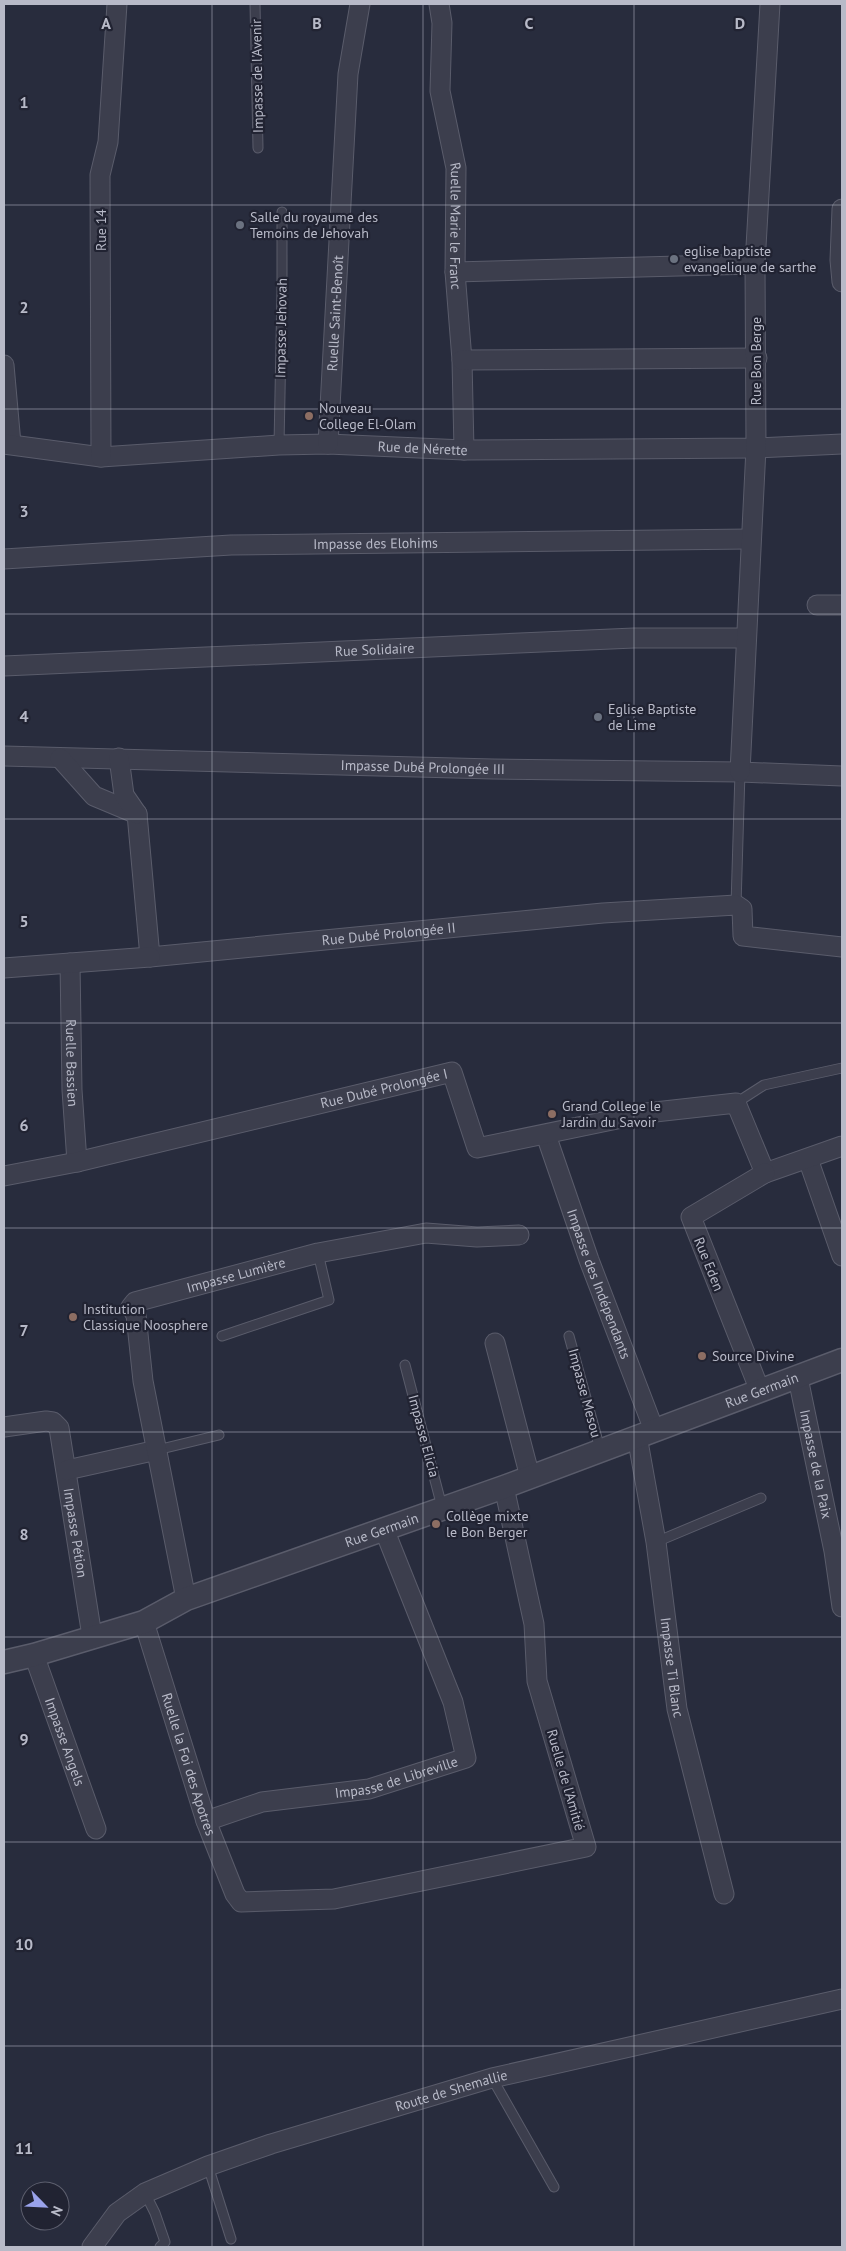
<svg xmlns="http://www.w3.org/2000/svg" width="846" height="2251" viewBox="0 0 846 2251" font-family="'PT Sans',sans-serif">
<style>
.lines{fill:none;stroke-linecap:round;stroke-linejoin:round}
.service-casing{stroke:#5a5c6b;stroke-width:11}
.minor-casing{stroke:#5a5c6b;stroke-width:21}
.tertiary-casing{stroke:#5a5c6b;stroke-width:25}
.service{stroke:#3c3e4d;stroke-width:9}
.minor{stroke:#3c3e4d;stroke-width:19}
.tertiary{stroke:#3c3e4d;stroke-width:22}
.grid{fill:none;stroke:#b8bac8;stroke-width:1;stroke-opacity:0.55}
.worship-dot{fill:#6b7280;stroke:#212332;stroke-width:2}
.education-dot{fill:#8d6e63;stroke:#212332;stroke-width:2}
.labels{text-anchor:middle;stroke-width:4.5;stroke-linejoin:round;paint-order:stroke}
.street-label{font-size:14px;fill:#b8bac8;stroke:#212332}
.poi-label{font-size:14px;fill:#b8bac8;stroke:#212332;text-anchor:start}
.grid-label{font-size:16px;text-anchor:middle;font-weight:bold;fill:#b8bac8;stroke:#212332;stroke-width:4.5;stroke-linejoin:round;paint-order:stroke}
</style>
<rect width="100%" height="100%" fill="#282c3d"/>
<g class="lines">
<defs>
<path id="service" d="M255,4L258,148
M279,445L282,291V212
M736,905L740,772
M736,1103L764,1085L842,1068
M222,1336L329,1300L318,1253
M569,1336L600,1449
M405,1365L442,1507
M157,1450L219,1435
M656,1542L761,1498
M492,2078L554,2187
M208,2166L231,2239
M145,2193L155,2213L165,2242L160,2247"/>
<g id="minor">
<path id="s1" d="M439,4L442,23L440,91L456,168L455,272L462,360L464,450"/>
<path d="M842,209L840,260L842,282"/>
<path d="M455,272L755,264"/>
<path d="M462,360L757,358"/>
<path d="M4,365L11,444"/>
<path id="s2" d="M4,444L101,457L279,445L328,444L464,450L756,448L842,444"/>
<path id="s3" d="M328,444L348,74L360,4"/>
<path d="M101,457L100,175L108,142L117,4"/>
<path id="s4" d="M4,559L231,545L750,539"/>
<path d="M817,605H842"/>
<path id="s5" d="M4,666L634,638H746"/>
<path id="s6" d="M4,756L493,769L740,772L842,776"/>
<path id="s7" d="M60,758L94,796L137,814L150,957L603,913L736,905L742,909L743,936L842,947"/>
<path d="M119,758L124,795L137,814"/>
<path d="M740,772L756,448L755,264L770,4"/>
<path id="s8" d="M70,963L72,1090L77,1162"/>
<path d="M4,968L150,957"/>
<path id="s9" d="M546,1135L589,1260L654,1430"/>
<path d="M808,1159L842,1256"/>
<path id="s10" d="M4,1176L77,1162L452,1072L477,1148L646,1113L736,1103L765,1173L842,1146"/>
<path d="M495,1343L530,1477"/>
<path id="s11" d="M798,1378L834,1551L842,1607"/>
<path d="M760,1391L691,1217L765,1173"/>
<path id="s12" d="M4,1427L46,1421L53,1422L59,1428L92,1636"/>
<path id="s13" d="M637,1436L656,1542L677,1709L724,1894"/>
<path d="M67,1470L157,1450"/>
<path id="s14" d="M186,1599L143,1381L136,1315L131,1307L135,1302L318,1253L426,1233L477,1237L519,1235"/>
<path id="s15" d="M144,1622L206,1821L235,1894L241,1902L334,1899L586,1847L537,1681L534,1624L504,1487"/>
<path id="s16" d="M34,1655L96,1829"/>
<path id="s17" d="M206,1821L262,1802L369,1789L466,1758L453,1702L384,1529"/>
<path id="s18" d="M92,2247L117,2213L145,2193L208,2166L271,2144L492,2078L842,1999"/>
</g>
<g id="tertiary">
<path id="s19" d="M4,1662L34,1655L144,1622L186,1599L504,1487L842,1360"/>
</g>
</defs>
<use href="#service" class="service-casing"/>
<use href="#minor" class="minor-casing"/>
<use href="#tertiary" class="tertiary-casing"/>
<use href="#service" class="service"/>
<use href="#minor" class="minor"/>
<use href="#tertiary" class="tertiary"/>
</g>
<path class="grid" d="M212,4V2247M423,4V2247M634,4V2247M4,205H842M4,409H842M4,614H842M4,819H842M4,1023H842M4,1228H842M4,1432H842M4,1637H842M4,1842H842M4,2046H842"/>
<g class="worship-dot">
<circle cx="240" cy="225" r="5"/>
<circle cx="674" cy="259" r="5"/>
<circle cx="598" cy="717" r="5"/>
</g>
<g class="education-dot">
<circle cx="309" cy="416" r="5"/>
<circle cx="552" cy="1114" r="5"/>
<circle cx="73" cy="1317" r="5"/>
<circle cx="702" cy="1356" r="5"/>
<circle cx="436" cy="1524" r="5"/>
</g>
<g class="labels">
<g class="street-label">
<text transform="translate(257 76) rotate(-91)" y="5">Impasse de l'Avenir</text>
<text dy="5" stroke="none"><textPath href="#s1" startOffset="224">Ruelle Marie le Franc</textPath></text>
<text transform="translate(101 230) rotate(-90)" y="5">Rue 14</text>
<text dy="5" stroke="none"><textPath href="#s3" startOffset="131">Ruelle Saint-Benoît</textPath></text>
<text transform="translate(281 328) rotate(-89)" y="5">Impasse Jehovah</text>
<text transform="translate(756 361) rotate(-90)" y="5">Rue Bon Berge</text>
<text dy="5" stroke="none"><textPath href="#s2" startOffset="420">Rue de Nérette</textPath></text>
<text dy="5" stroke="none"><textPath href="#s4" startOffset="372">Impasse des Elohims</textPath></text>
<text dy="5" stroke="none"><textPath href="#s5" startOffset="371">Rue Solidaire</textPath></text>
<text dy="5" stroke="none"><textPath href="#s6" startOffset="419">Impasse Dubé Prolongée III</textPath></text>
<text dy="5" stroke="none"><textPath href="#s7" startOffset="481">Rue Dubé Prolongée II</textPath></text>
<text dy="5" stroke="none"><textPath href="#s8" startOffset="100">Ruelle Bassien</textPath></text>
<text dy="5" stroke="none"><textPath href="#s10" startOffset="390">Rue Dubé Prolongée I</textPath></text>
<text transform="translate(709 1264) rotate(68)" y="5">Rue Eden</text>
<text dy="5" stroke="none"><textPath href="#s14" startOffset="409">Impasse Lumière</textPath></text>
<text dy="5" stroke="none"><textPath href="#s9" startOffset="158">Impasse des Indépendants</textPath></text>
<text dy="5" stroke="none"><textPath href="#s19" startOffset="806">Rue Germain</textPath></text>
<text transform="translate(585 1393) rotate(75)" y="5">Impasse Mesou</text>
<text transform="translate(424 1436) rotate(75)" y="5">Impasse Elicia</text>
<text dy="5" stroke="none"><textPath href="#s11" startOffset="88">Impasse de la Paix</textPath></text>
<text dy="5" stroke="none"><textPath href="#s19" startOffset="401">Rue Germain</textPath></text>
<text dy="5" stroke="none"><textPath href="#s12" startOffset="164">Impasse Pétion</textPath></text>
<text dy="5" stroke="none"><textPath href="#s13" startOffset="234">Impasse Ti Blanc</textPath></text>
<text dy="5" stroke="none"><textPath href="#s16" startOffset="92">Impasse Angels</textPath></text>
<text dy="5" stroke="none"><textPath href="#s15" startOffset="149">Ruelle la Foi des Apotres</textPath></text>
<text dy="5" stroke="none"><textPath href="#s17" startOffset="196">Impasse de Libreville</textPath></text>
<text transform="translate(566 1780) rotate(74)" y="5">Ruelle de l'Amitié</text>
<text dy="5" stroke="none"><textPath href="#s18" startOffset="400">Route de Shemallie</textPath></text>
</g>
<g class="poi-label">
<text x="250" y="222">Salle du royaume des<tspan x="250" dy="16">Temoins de Jehovah</tspan></text>
<text x="684" y="256">eglise baptiste<tspan x="684" dy="16">evangelique de sarthe</tspan></text>
<text x="319" y="413">Nouveau<tspan x="319" dy="16">College El-Olam</tspan></text>
<text x="608" y="714">Eglise Baptiste<tspan x="608" dy="16">de Lime</tspan></text>
<text x="562" y="1111">Grand College le<tspan x="562" dy="16">Jardin du Savoir</tspan></text>
<text x="83" y="1314">Institution<tspan x="83" dy="16">Classique Noosphere</tspan></text>
<text x="712" y="1361">Source Divine</text>
<text x="446" y="1521">Collège mixte<tspan x="446" dy="16">le Bon Berger</tspan></text>
</g>
</g>
<g class="grid-label">
<text x="106" y="29">A</text>
<text x="317" y="29">B</text>
<text x="529" y="29">C</text>
<text x="740" y="29">D</text>
<text x="24" y="108">1</text>
<text x="24" y="313">2</text>
<text x="24" y="517">3</text>
<text x="24" y="722">4</text>
<text x="24" y="927">5</text>
<text x="24" y="1131">6</text>
<text x="24" y="1336">7</text>
<text x="24" y="1540">8</text>
<text x="24" y="1745">9</text>
<text x="24" y="1950">10</text>
<text x="24" y="2154">11</text>
</g>
<rect width="846" height="2251" fill="none" stroke="#b8bac8" stroke-width="10"/>
<g transform="translate(45 2206) rotate(114)"><circle r="24" fill="#212332" stroke="#5d5f6e"/>
<path d="M0-4L9 19L0 12L-9 19Z" fill="#9aa3eb"/>
<text y="-8" font-size="14" font-weight="bold" text-anchor="middle" fill="#b8bac8">N</text>
</g>
</svg>
